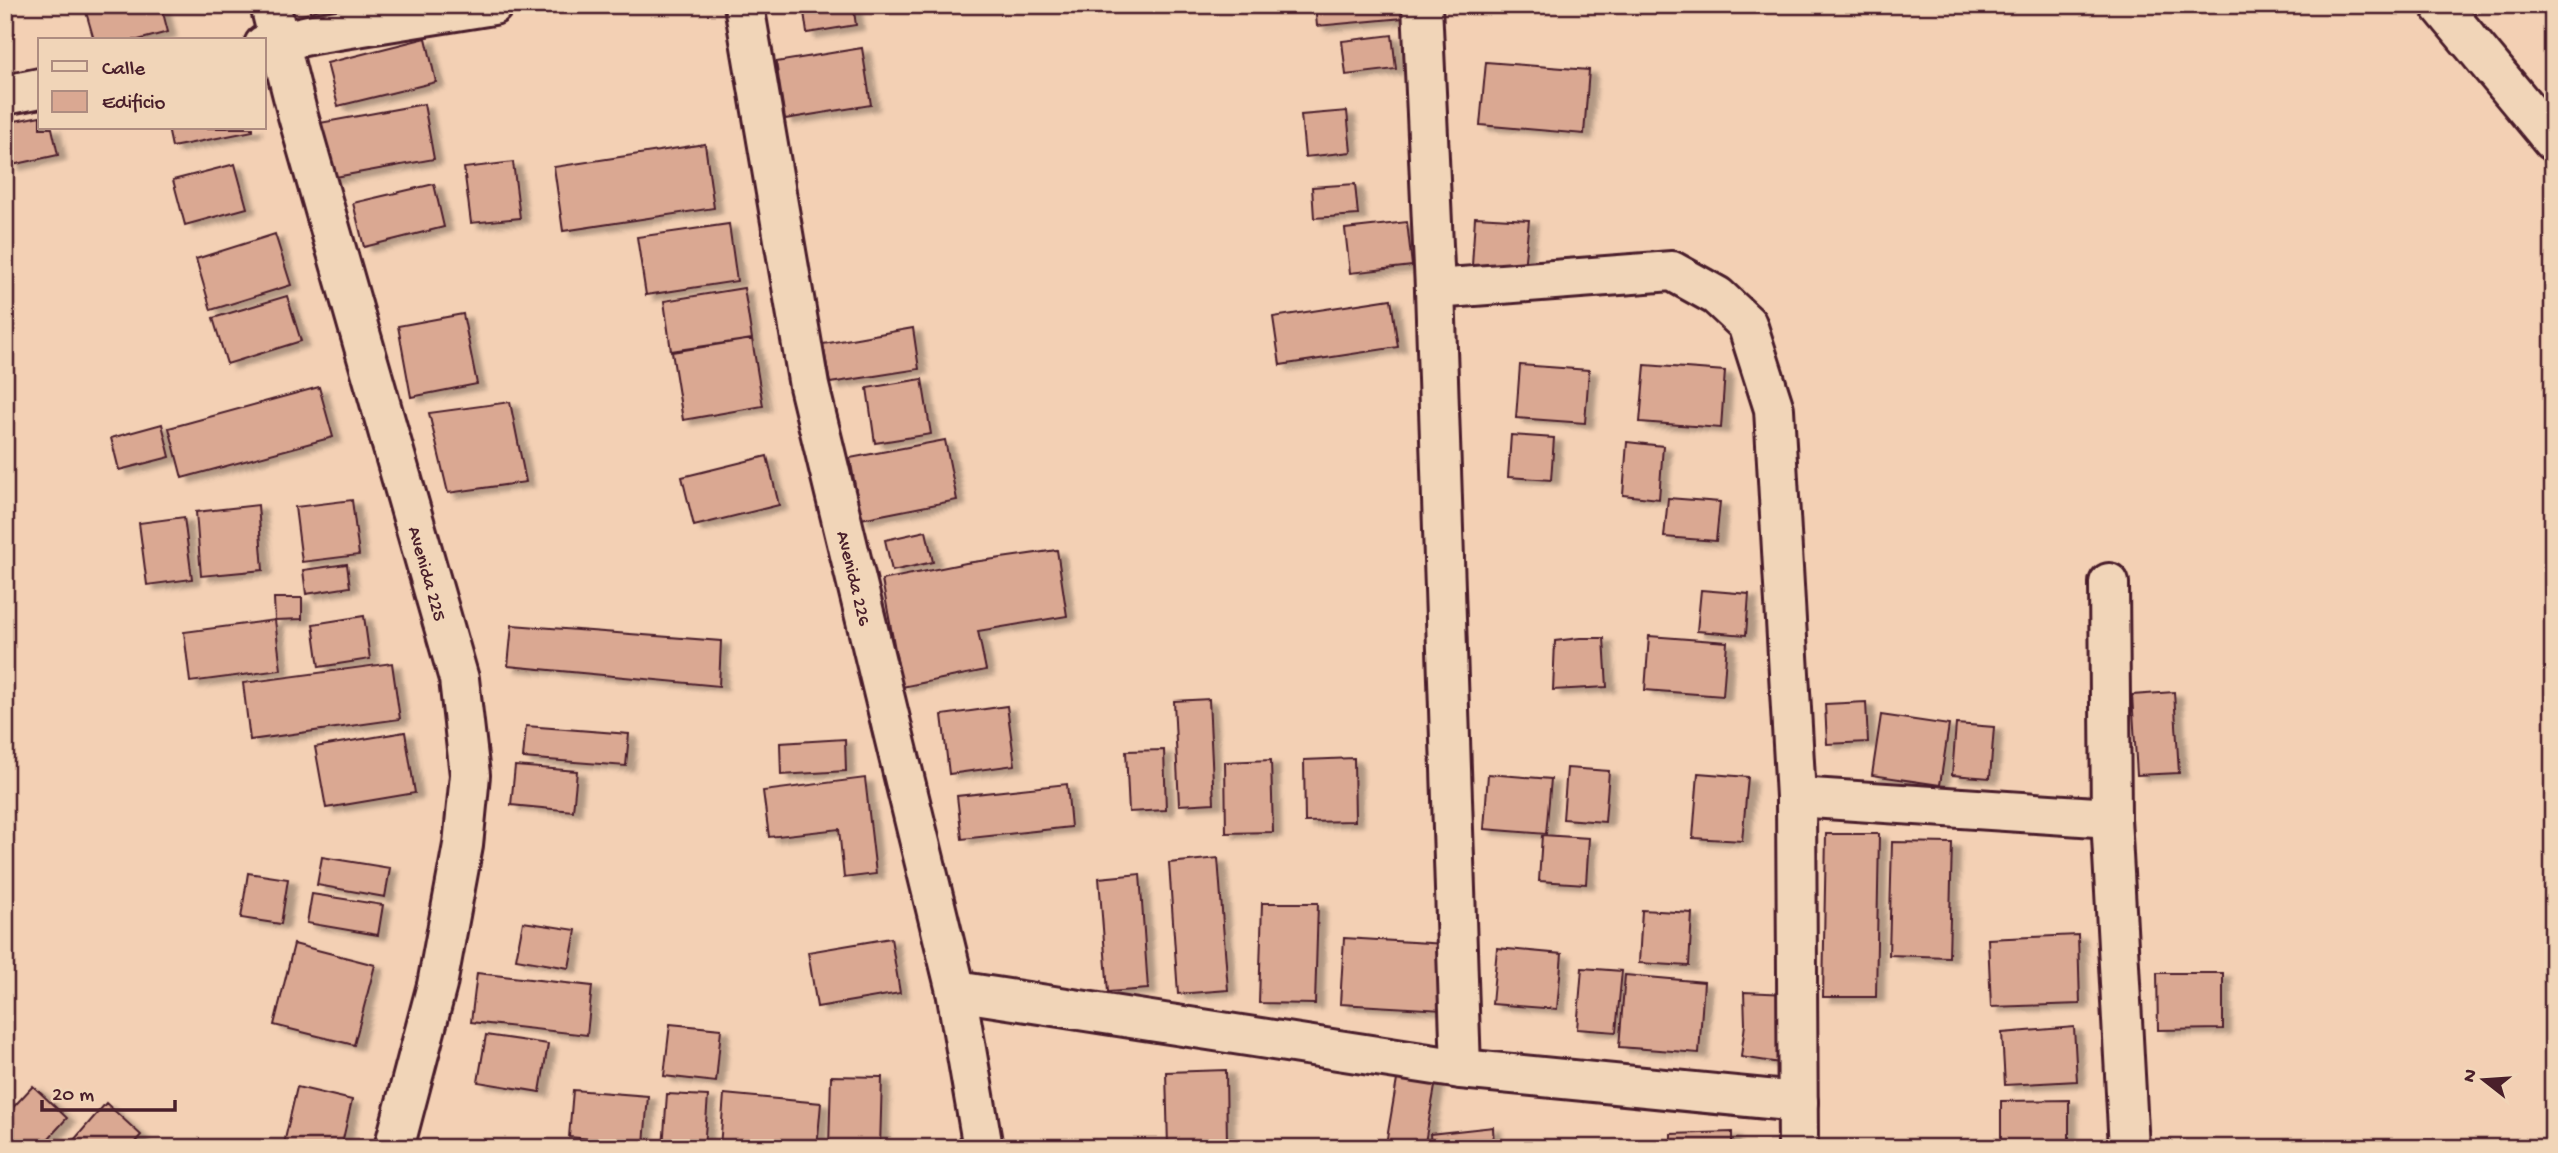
<svg xmlns="http://www.w3.org/2000/svg" width="2558" height="1153" viewBox="0 0 2558 1153" font-family="'Gochi Hand',sans-serif">
<style>
.building{fill:#daa892;stroke:#4a1f2b;stroke-width:2;filter:url(#shadow)}
.lines{fill:none;stroke-linecap:round;stroke-linejoin:round}
.minor-casing{stroke:#4a1f2b;stroke-width:44}
.minor{stroke:#f1d5b8;stroke-width:38}
.labels{text-anchor:middle;stroke-width:7;stroke-linejoin:round;paint-order:stroke}
.street-label{font-size:19px;fill:#4a1f2b;stroke:#f1d5b8}
</style>
<defs>
<filter id="shadow"><feDropShadow dx="8" dy="4.5" stdDeviation="2" flood-color="#0004"/></filter>
</defs>
<rect width="100%" height="100%" fill="#f3d0b4"/>
<filter id="ink" filterUnits="userSpaceOnUse"><feTurbulence type="fractalNoise" baseFrequency=".0143" numOctaves="2"/><feDisplacementMap in="SourceGraphic" scale="14" xChannelSelector="R" yChannelSelector="G"/><feConvolveMatrix kernelMatrix="1 2 1 2 8 2 1 2 1" color-interpolation-filters="sRGB"/></filter>
<g filter="url(#ink)">
<path class="building" d="M84,5H161L168,32L138,40H94Z
M309,5H333L310,12Z
M803,5H853L856,25L807,33Z
M1315,5H1402L1403,18L1317,26Z
M1392,35L1396,69L1346,75L1342,41Z
M426,38L436,82L338,106L327,63Z
M862,48L871,105L785,119L776,62Z
M1486,62L1589,70L1584,134L1480,125Z
M424,104L434,159L319,180L309,125Z
M1347,111L1351,152L1305,157L1301,115Z
M40,116V128H52L58,155L12,165L5,123Z
M168,128H253V131L172,147Z
M705,144L714,208L563,231L554,167Z
M513,162L520,218L471,223L464,168Z
M235,164L247,208L185,225L173,180Z
M434,184L444,227L364,247L353,203Z
M1355,184L1358,215L1314,218L1312,187Z
M1475,217L1529,220L1524,269L1472,266Z
M1407,222L1412,266L1350,273L1345,229Z
M729,224L737,281L646,295L637,237Z
M275,234L291,285L211,310L196,259Z
M744,288L752,339L671,351L664,301Z
M287,296L301,341L227,364L213,318Z
M1391,299L1398,347L1280,365L1273,317Z
M463,314L477,384L411,397L398,326Z
M913,328L919,369L830,383L823,344Z
M752,339L763,406L683,420L672,352Z
M1520,365L1589,370L1585,423L1516,418Z
M1645,365L1725,371L1721,428L1640,422Z
M922,379L931,434L875,443L867,388Z
M319,387L333,437L182,478L169,428Z
M510,402L526,482L448,493L429,413Z
M162,424L170,457L119,470L111,438Z
M1511,435L1554,438L1551,480L1508,477Z
M945,440L957,500L861,519L850,458Z
M1627,442L1663,446L1659,499L1623,495Z
M767,456L779,505L694,526L682,477Z
M1668,498L1720,502L1716,541L1664,537Z
M352,500L359,555L302,562L295,507Z
M258,505L263,570L201,576L196,512Z
M184,517L192,579L147,585L139,523Z
M926,531L933,562L892,571L885,540Z
M1057,550L1067,616L978,631L986,670L902,687L882,580L966,563Z
M347,564L350,587L306,594L303,570Z
M1701,590L1749,594L1746,635L1697,631Z
M274,598H302V619L275,620Z
M364,616L370,659L319,667L313,624Z
M275,620L281,670L190,682L184,632Z
M512,625L721,641L719,686L508,666Z
M1649,636L1727,642L1723,696L1645,690Z
M1580,638H1604L1607,687L1553,690L1555,641Z
M392,663L400,719L250,740L243,683Z
M2174,692L2179,773L2137,775L2132,695Z
M1209,699L1214,803L1179,805L1174,701Z
M1866,702L1868,742L1827,744L1825,704Z
M1007,706L1015,765L949,774L942,715Z
M1881,715L1949,725L1940,785L1872,775Z
M1956,724L1994,727L1990,778L1952,775Z
M526,726L629,734L626,766L523,758Z
M405,732L415,793L326,808L315,747Z
M845,739L846,771L781,775L780,743Z
M1164,750L1166,810L1129,812L1126,751Z
M1354,758L1355,821L1305,822L1304,760Z
M1271,760L1273,832L1226,833L1225,762Z
M515,766L577,771L573,811L511,805Z
M1567,768L1609,771L1605,822L1563,819Z
M1698,773L1748,777L1742,841L1693,838Z
M1488,774L1551,779L1546,834L1484,829Z
M865,778L876,874L844,878L839,829L769,837L763,791Z
M1067,784L1071,827L962,839L957,796Z
M1826,834H1879L1876,997H1823Z
M1542,835L1589,838L1586,884L1539,881Z
M1892,842L1952,843L1949,957L1889,955Z
M322,857L390,868L385,897L317,885Z
M1218,858L1228,990L1178,994L1169,863Z
M248,873L288,879L281,924L241,918Z
M1140,874L1148,989L1108,992L1099,878Z
M312,894L383,905L378,935L307,923Z
M1262,903H1318L1315,1004L1259,1003Z
M1642,910L1692,913L1689,966L1639,963Z
M523,922L576,930L569,968L516,959Z
M2078,935L2080,1004L1991,1007L1988,939Z
M891,938L900,993L817,1007L808,952Z
M1344,938L1446,944L1443,1010L1340,1004Z
M294,944L375,965L354,1045L274,1025Z
M1497,948L1562,954L1557,1009L1492,1004Z
M1582,968L1622,971L1616,1032L1577,1029Z
M477,973L592,986L587,1035L471,1022Z
M2157,973H2223V1029L2158,1030Z
M1625,975L1704,982L1699,1053L1619,1047Z
M1744,992L1788,994L1780,1063L1741,1057L1745,1024Z
M670,1024L721,1029L716,1082L664,1076Z
M2074,1027L2077,1081L2005,1085L2002,1033Z
M486,1035L548,1044L540,1092L478,1082Z
M1226,1070L1227,1145L1168,1147L1166,1072Z
M1398,1074L1436,1081L1424,1148L1386,1144Z
M831,1076L882,1077L880,1148H829Z
M33,1086L67,1118L40,1148H13L5,1140V1116Z
M297,1087L352,1100L341,1148H283Z
M573,1090L648,1096L644,1144L569,1137Z
M667,1094L708,1096L704,1148H663Z
M724,1094L821,1103L817,1148H720Z
M2069,1100V1147H2001V1101Z
M106,1103L141,1135L130,1148H67Z
M1493,1127L1494,1148H1431L1430,1134Z
M1732,1132V1148H1671V1134Z
M1326,1145L1355,1146L1326,1148Z"/>
<g class="lines">
<defs>
<g id="minor">
<path id="s1" d="M270,5L298,116L459,679L470,775L463,845L437,985L394,1148"/>
<path id="s2" d="M744,5L809,386L956,991L983,1148"/>
<path d="M1422,5L1435,289L1461,1069"/>
<path d="M2440,5L2553,141"/>
<path d="M264,45L313,34L493,5"/>
<path d="M5,95L40,88"/>
<path d="M1435,289L1672,271L1717,296L1747,324L1774,409L1796,797L1798,1148"/>
<path d="M2109,583L2111,818L2129,1148"/>
<path d="M1796,797L2111,818"/>
<path d="M956,991L1461,1069L1798,1102"/>
</g>
</defs>
<use href="#minor" class="minor-casing"/>
<use href="#minor" class="minor"/>
</g>
</g>
<g class="labels">
<g class="street-label">
<text dy="7" stroke="none"><textPath href="#s1" startOffset="590">Avenida 225</textPath></text>
<text dy="7" stroke="none"><textPath href="#s2" startOffset="584">Avenida 226</textPath></text>
</g>
</g>
<rect width="2558" height="1153" fill="none" stroke="#f1d5b8" stroke-width="28"/>
<rect x="14" y="14" width="2530" height="1125" fill="none" stroke="#4a1f2b" stroke-width="2.5" filter="url(#ink)"/>
<rect x="38" y="38" width="228" height="91" fill="#f1d5b8" stroke="#ae8c80" stroke-width="2"/>
<rect x="52" y="61" width="35" height="10" fill="#f1d5b8" stroke="#ae8c80" stroke-width="2"/>
<text x="102" y="74" font-size="21" fill="#4a1f2b">Calle</text>
<rect x="52" y="91" width="35" height="21" fill="#daa892" stroke="#ae8c80" stroke-width="2"/>
<text x="102" y="108" font-size="21" fill="#4a1f2b">Edificio</text>
<g transform="translate(2484 1080) rotate(287)" stroke="#f1d5b8" stroke-width="5" paint-order="stroke">
<path d="M0-5L12 26L0 18L-12 26Z" fill="#4a1f2b"/>
<text y="-10" font-size="19" font-weight="bold" text-anchor="middle" fill="#4a1f2b">N</text>
</g>
<path d="M42 1100v10h133v-10" fill="none" stroke="#4a1f2b" stroke-width="3.5"/>
<text x="52" y="1100" font-size="21" fill="#4a1f2b" stroke="#f1d5b8" stroke-width="5" paint-order="stroke">20 m</text>
</svg>
